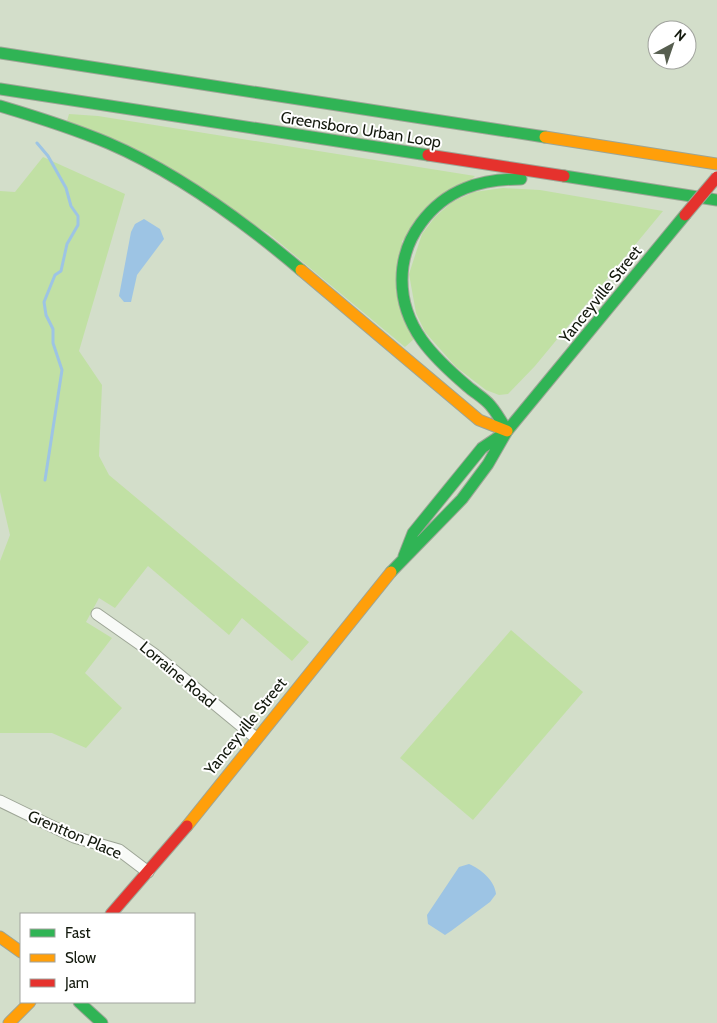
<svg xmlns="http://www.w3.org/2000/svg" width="717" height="1023" viewBox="0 0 717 1023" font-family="Cabin,sans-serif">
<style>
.green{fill:#c1e0a4}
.water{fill:#9dc4e4}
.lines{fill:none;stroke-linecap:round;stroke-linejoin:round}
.stream{stroke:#9dc4e4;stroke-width:3}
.street-casing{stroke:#9da596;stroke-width:13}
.fast-casing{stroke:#9da596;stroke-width:13}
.slow-casing{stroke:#9da596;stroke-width:13}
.jam-casing{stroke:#9da596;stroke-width:13}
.street{stroke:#f8faf7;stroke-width:11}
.fast{stroke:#30b455;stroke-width:11}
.slow{stroke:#ff9f0a;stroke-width:11}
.jam{stroke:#e5322d;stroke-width:11}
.jam-bridge-casing{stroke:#9da596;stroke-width:13;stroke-linecap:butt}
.jam-bridge{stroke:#e5322d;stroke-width:11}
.labels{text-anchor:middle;stroke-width:4;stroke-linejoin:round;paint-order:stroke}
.street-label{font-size:16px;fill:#13190d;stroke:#fff}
</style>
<rect width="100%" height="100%" fill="#d3deca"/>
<path class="green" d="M69,114L98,116L475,176L402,241L414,339L405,347L268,233L67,121Z
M43,157L125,194L79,351L102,385L99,456L109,475L309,642L292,661L242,618L229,635L148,566L115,608L99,598L86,622L112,638L85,673L122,708L86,748L52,733H0V561L10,535L0,492V191L15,192Z
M503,188L540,190L663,211L535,366L508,394L499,395L486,390L456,367L425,332L416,313L409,274L422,234L435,217L452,202L474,192Z
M511,630L583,692L473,820L400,758Z"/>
<path class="water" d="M144,219L160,229L164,239L137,275L131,302H124L119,296L131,232L135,224Z
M469,864C481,869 495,881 496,894L490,902L451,931L445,935L428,924L427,915L459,867Z"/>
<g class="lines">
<path class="stream" d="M37,143L48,156L66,188L71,206L78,216V225L67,244L61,271L55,275L44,302L46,315L53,329V343L62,370L45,480"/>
<defs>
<path id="street" d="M97,614L154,654L256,738
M0,801L74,837L119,850L148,872"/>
<path id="fast" d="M0,53L545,137
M0,89L428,155
M0,106C37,117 72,128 108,143C178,173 243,221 301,270
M564,176L717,200
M507,431C502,422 497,413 490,405C484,398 475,393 467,386C433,357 402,327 402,280C402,259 409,239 421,223C446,189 481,179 521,179
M404,556L413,533L482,448L506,432
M391,572L462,499L488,464L507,431L685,215
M79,1002L102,1023"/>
<path id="slow" d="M545,137L717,164
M301,270L479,420L507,431
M187,826L391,572
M0,937L21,952
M9,1023L30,1002"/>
<path id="jam" d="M428,155L564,176
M111,914L187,826"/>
</defs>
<use href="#street" class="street-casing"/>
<use href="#fast" class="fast-casing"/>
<use href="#slow" class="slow-casing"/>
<use href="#jam" class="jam-casing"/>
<use href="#street" class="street"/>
<use href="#fast" class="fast"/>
<use href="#slow" class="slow"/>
<use href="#jam" class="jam"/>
<defs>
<path id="jam-bridge" d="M685,215L717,177"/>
</defs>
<use href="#jam-bridge" class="jam-bridge-casing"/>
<use href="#jam-bridge" class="jam-bridge"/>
</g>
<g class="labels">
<g class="street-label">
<text transform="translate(361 129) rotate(9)" y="6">Greensboro Urban Loop</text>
<text transform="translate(600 294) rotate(-51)" y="6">Yanceyville Street</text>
<text transform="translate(178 674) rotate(40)" y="6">Lorraine Road</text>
<text transform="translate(245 726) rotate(-51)" y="6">Yanceyville Street</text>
<text transform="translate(75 834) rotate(23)" y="6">Grentton Place</text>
</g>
</g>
<rect x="20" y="913" width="175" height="90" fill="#ffffff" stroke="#a1a39e"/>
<rect x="30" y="929" width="25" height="8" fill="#30b455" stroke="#a1a39e"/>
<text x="65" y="938" font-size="15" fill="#13190d">Fast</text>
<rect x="30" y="954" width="25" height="8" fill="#ff9f0a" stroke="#a1a39e"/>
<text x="65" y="963" font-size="15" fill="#13190d">Slow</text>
<rect x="30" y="979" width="25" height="8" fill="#e5322d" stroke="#a1a39e"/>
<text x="65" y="988" font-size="15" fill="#13190d">Jam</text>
<g transform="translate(672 45) rotate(40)"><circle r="24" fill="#ffffff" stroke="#a1a39e"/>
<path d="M0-4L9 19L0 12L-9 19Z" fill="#565e4f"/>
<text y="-8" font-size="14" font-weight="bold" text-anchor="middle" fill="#13190d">N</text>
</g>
</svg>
